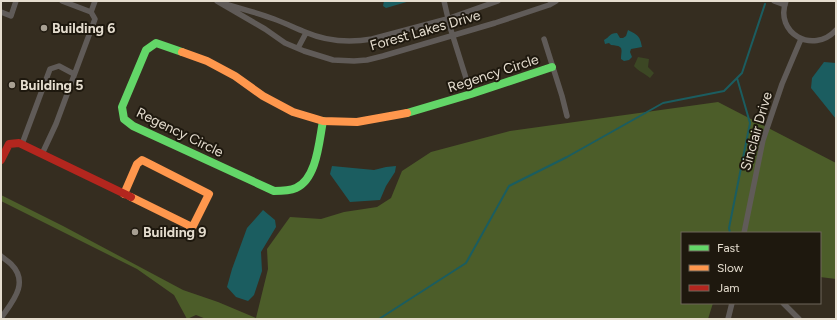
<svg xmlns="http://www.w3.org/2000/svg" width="837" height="320" viewBox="0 0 837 320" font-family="Figtree,sans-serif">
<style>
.green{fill:#3c4724}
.forest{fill:#4c5d29}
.water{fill:#1b5d60}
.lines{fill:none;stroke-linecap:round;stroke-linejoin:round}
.stream{stroke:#1b5d60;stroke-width:2}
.street{stroke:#605b58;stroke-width:5.5}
.fast{stroke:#63d668;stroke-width:8}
.slow{stroke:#ff974d;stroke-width:8}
.jam{stroke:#b3261e;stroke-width:8}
.poi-dot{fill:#a79f92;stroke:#1e180e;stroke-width:1.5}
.labels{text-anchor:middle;stroke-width:4;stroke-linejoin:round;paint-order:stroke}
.poi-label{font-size:14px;font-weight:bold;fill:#e5ddcf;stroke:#1e180e;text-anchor:start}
.street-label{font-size:14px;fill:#e5ddcf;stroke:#1e180e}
</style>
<rect width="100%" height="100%" fill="#352d20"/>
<path class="green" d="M638,57L649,59L648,67L654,73L650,78C644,73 638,71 634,66Z"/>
<path class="forest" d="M718,102L836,163V279L820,277V233H682V303H713L708,319H206L196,315L187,319L174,295L137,269L1,201V195L63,226L183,290L218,302L256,318L268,269L267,249L290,217L321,219L344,212L377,207L391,198L402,171L431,152L510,131Z"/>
<path class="water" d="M384,1H410L386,8L383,6Z
M628,30C638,35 640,36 642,47L631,49L630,52L632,57L629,60L624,61L621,59C621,49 625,46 611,45L609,43L605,44L604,40C610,37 609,33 617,33L620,38H623L626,36Z
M824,62L836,63V119L811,88L812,78Z
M332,166L374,170L386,167L396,166L395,172L386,186L380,200L350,202L330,174Z
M263,210L275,220L276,227L261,252L262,271L254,295L248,301L236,297L227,287L232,269L247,228Z"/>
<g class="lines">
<path class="stream" d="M730,233L729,228L750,123L737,78
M379,319L466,263L509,186L567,157L663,103L724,91L742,73L765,4"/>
<path class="street" d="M217,1L265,29L285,43L304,51L333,60L354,61L367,60L383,56L495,23L549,5L556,1
M444,1L450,27L471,94
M774,1L785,5
M786,1C774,33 813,55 836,30
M226,4C242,9 258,13 274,19C285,23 295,28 305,32C326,41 350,43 372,39L447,19L498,1
M1,12L11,16L16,1
M91,12L95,1
M544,39L562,96L567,116
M298,48L306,33
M22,144L50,69L59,66L74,74
M42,154L56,124L95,19L91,12L62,1
M744,233L763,140L782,84L801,39
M1,256C4,259 8,261 11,264C30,283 12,302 1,318
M783,303L799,319
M728,319L732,303"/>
<path class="fast" d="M182,52L156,43L146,50L122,107L124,119L133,126L274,191C281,191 289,191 296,188C317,179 319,141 323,121
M407,113L471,94L552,67"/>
<path class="slow" d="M182,52L207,61L235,76L263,96L293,112L323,121L357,122L407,113
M124,194L137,164L142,160L209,194L192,228L188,225L131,197"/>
<path class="jam" d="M1,160L9,144L19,143L131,197"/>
</g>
<g class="poi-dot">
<circle cx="44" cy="28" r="4"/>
<circle cx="12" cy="85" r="4"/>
<circle cx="135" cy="232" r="4"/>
</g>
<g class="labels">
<g class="poi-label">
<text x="52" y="33">Building 6</text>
<text x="20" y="90">Building 5</text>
<text x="143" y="237">Building 9</text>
</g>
<g class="street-label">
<text transform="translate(425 30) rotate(-16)" y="5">Forest Lakes Drive</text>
<text transform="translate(493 73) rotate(-18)" y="5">Regency Circle</text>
<text transform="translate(756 131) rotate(-74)" y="5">Sinclair Drive</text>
<text transform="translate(180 132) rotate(26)" y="5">Regency Circle</text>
</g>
</g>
<rect width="837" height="320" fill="none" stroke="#e5ddcf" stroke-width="4"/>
<rect x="681" y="232" width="140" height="72" fill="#1e180e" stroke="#6e675b"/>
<rect x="689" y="245" width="20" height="6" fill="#63d668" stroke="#6e675b"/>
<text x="717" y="252" font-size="12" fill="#e5ddcf">Fast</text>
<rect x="689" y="265" width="20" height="6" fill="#ff974d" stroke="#6e675b"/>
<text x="717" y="272" font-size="12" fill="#e5ddcf">Slow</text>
<rect x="689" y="285" width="20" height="6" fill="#b3261e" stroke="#6e675b"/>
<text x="717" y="292" font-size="12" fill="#e5ddcf">Jam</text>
</svg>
